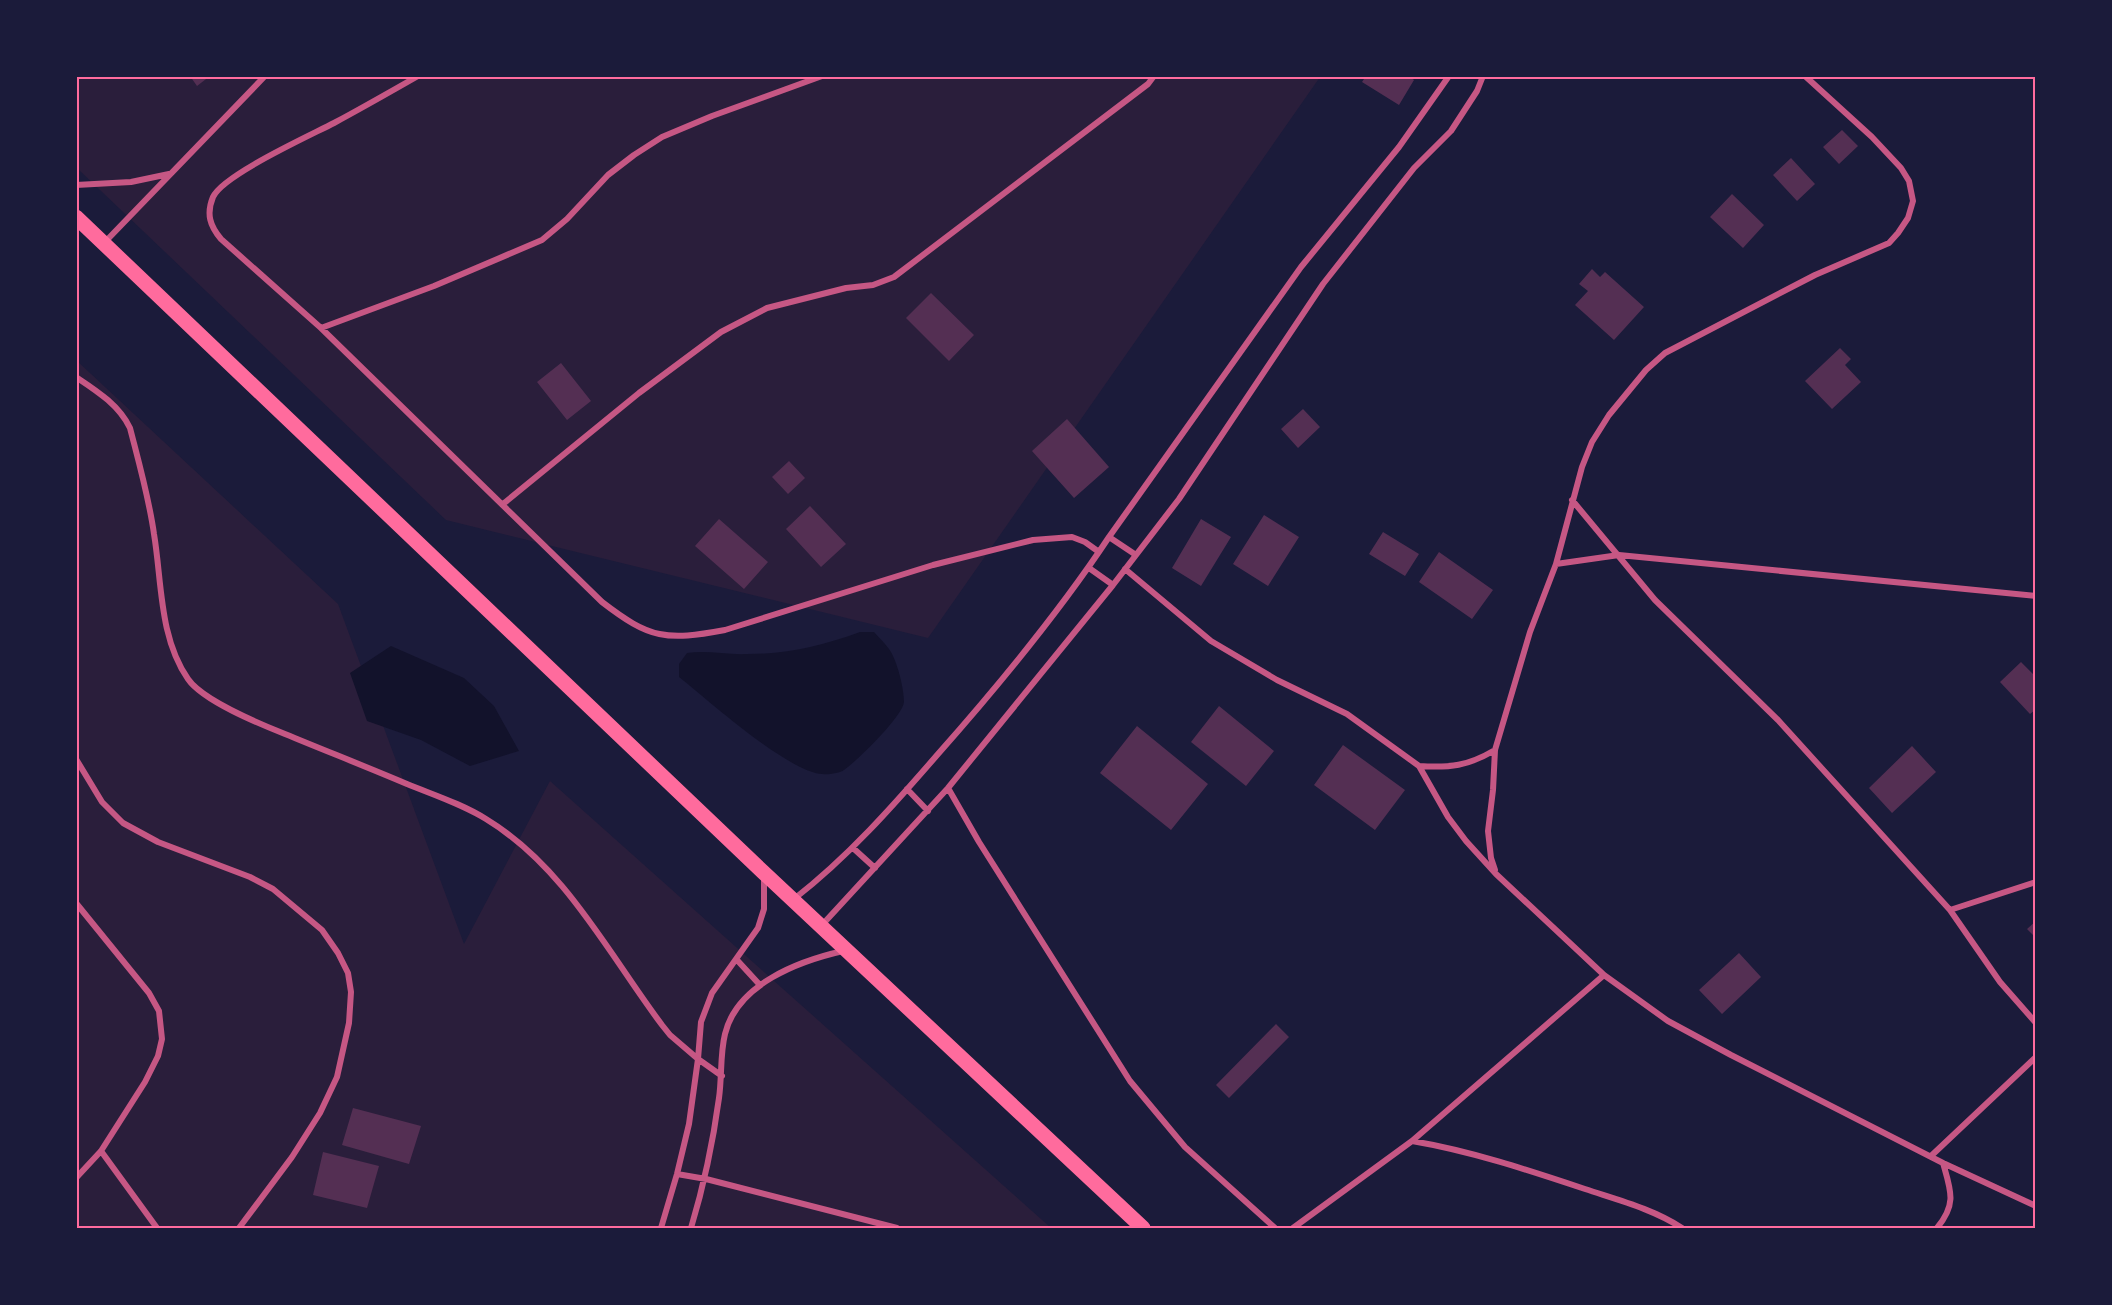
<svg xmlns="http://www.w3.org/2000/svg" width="2112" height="1305" viewBox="0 0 2112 1305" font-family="Lato,sans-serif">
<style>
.green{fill:#2a1e3b}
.water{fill:#12122b}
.building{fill:#542f53}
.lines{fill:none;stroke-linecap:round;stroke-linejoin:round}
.minor{stroke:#c65784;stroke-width:6}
.primary{stroke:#ff6b9d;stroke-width:15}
.neatline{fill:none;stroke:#ff6b9d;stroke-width:2}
</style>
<rect width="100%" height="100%" fill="#1b1b3a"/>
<path class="green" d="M76,77H1320L928,638L446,520L77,168Z
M76,360L338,604L464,944L550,781L1051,1228H77Z"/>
<path class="water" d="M860,632H874C879,638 885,643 889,649C897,660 904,688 904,702C903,716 857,761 844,770C840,773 828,775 822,774C788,772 708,700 679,677V664L687,653C707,650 727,655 747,654C789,654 821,646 860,632Z
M391,646L464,678L494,706L519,751L470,766L421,740L367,721L350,673Z"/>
<path class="building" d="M190,76H210L197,86Z
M1366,76H1409L1414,80L1399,105L1362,82Z
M1842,130L1858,146L1839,164L1823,147Z
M1791,158L1815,184L1797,201L1773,175Z
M1732,194L1764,225L1743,248L1710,217Z
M1592,269L1600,277L1605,272L1644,307L1614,340L1575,305L1588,291L1579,284Z
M931,293L974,335L949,361L906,318Z
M1840,348L1851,359L1845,365L1861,382L1832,409L1805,381Z
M561,363L591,401L567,420L537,382Z
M1303,409L1320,427L1298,448L1281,429Z
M1067,419L1109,467L1074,498L1032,451Z
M789,461L805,478L788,494L772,477Z
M810,506L846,544L821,567L786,529Z
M1264,515L1299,537L1268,586L1233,564Z
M719,519L768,562L744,589L695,546Z
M1201,519L1231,537L1201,586L1172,568Z
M1383,532L1419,554L1405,576L1369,554Z
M1439,552L1493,590L1472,619L1419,582Z
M2021,662L2036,677V709L2030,714L2000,682Z
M1219,706L1274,751L1246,786L1191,742Z
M1137,726L1208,784L1171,830L1100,773Z
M1343,745L1405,790L1375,830L1314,785Z
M1912,746L1936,772L1892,813L1869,788Z
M2036,921V938L2027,929Z
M1739,953L1761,977L1722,1014L1699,990Z
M1276,1024L1289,1037L1229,1098L1216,1085Z
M353,1108L421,1126L409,1164L342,1145Z
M323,1152L379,1166L367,1208L313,1195Z"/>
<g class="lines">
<path class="minor" d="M418,76C390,92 362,108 334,123C309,136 223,175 213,197C206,214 210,226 221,239L321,328L602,602C650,639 666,641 725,630L933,565L1033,540L1072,537L1085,542L1099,552
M76,185L131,182L169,174
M105,242L265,76
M321,328L434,286L542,240L567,219L608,175L634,155L662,137L712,116L822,76
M76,377C97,391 119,405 130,428C139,463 149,498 154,534C162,582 159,637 188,679C203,701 260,724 285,734C326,751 367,767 407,784C434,795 462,804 486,819C565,867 608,953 662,1025L670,1035L698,1059L689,1124L677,1174L661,1228
M1572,500L1655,600L1778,720L1950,910L2000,982L2036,1023
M503,504L639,393L721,332L767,308L846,288L873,285L894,277L1148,84L1154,76
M1109,537L1136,555
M1556,564L1619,555L2036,596
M1089,568L1113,585
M1125,569L1211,641L1277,680L1347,714L1419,766L1448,817L1466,841L1496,874L1604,975L1668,1021L1731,1055L1943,1163L2036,1206
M76,759L102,802L123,823L158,842L250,877L273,889L322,930L338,953L348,973L351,992L349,1023L337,1077L320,1113L292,1157L239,1228
M1419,766C1450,768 1468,766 1495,750
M948,788L979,842L1130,1081L1185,1147L1275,1228
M907,789L928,811
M853,848L875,868
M1495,870L1491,858L1488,831L1493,790L1495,750L1530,632L1556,564L1582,467L1592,442L1609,415L1646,370L1665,353L1815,275L1889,243L1898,233L1908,218L1913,201L1909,181L1901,168L1872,137L1805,76
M794,899C848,857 893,806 938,754C999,685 1058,614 1109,537L1301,267L1399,147L1449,76
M76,903L149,993L159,1011L162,1039L158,1056L145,1082L101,1151L76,1178
M1950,910L2036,882
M822,925L948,788L1113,585L1179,499L1323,284L1414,168L1451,131L1477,91L1483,76
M737,960L759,984
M722,1076L698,1059L701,1022L712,993L758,928L764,909V876
M1412,1141C1471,1151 1528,1170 1585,1189C1618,1200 1653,1209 1682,1228
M101,1151L157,1228
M1931,1156L2036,1057
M677,1174L706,1179L897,1228
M691,1228C704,1185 713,1142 719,1098C722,1077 720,1054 725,1034C737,984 799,961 843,951
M1293,1228L1412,1141L1604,975
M1937,1228C1957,1204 1951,1191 1943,1163"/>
<path class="primary" d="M76,217L763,872L1143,1228"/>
</g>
<rect width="2112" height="1305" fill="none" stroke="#1b1b3a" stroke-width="156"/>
<rect x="78" y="78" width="1956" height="1149" class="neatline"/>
</svg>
